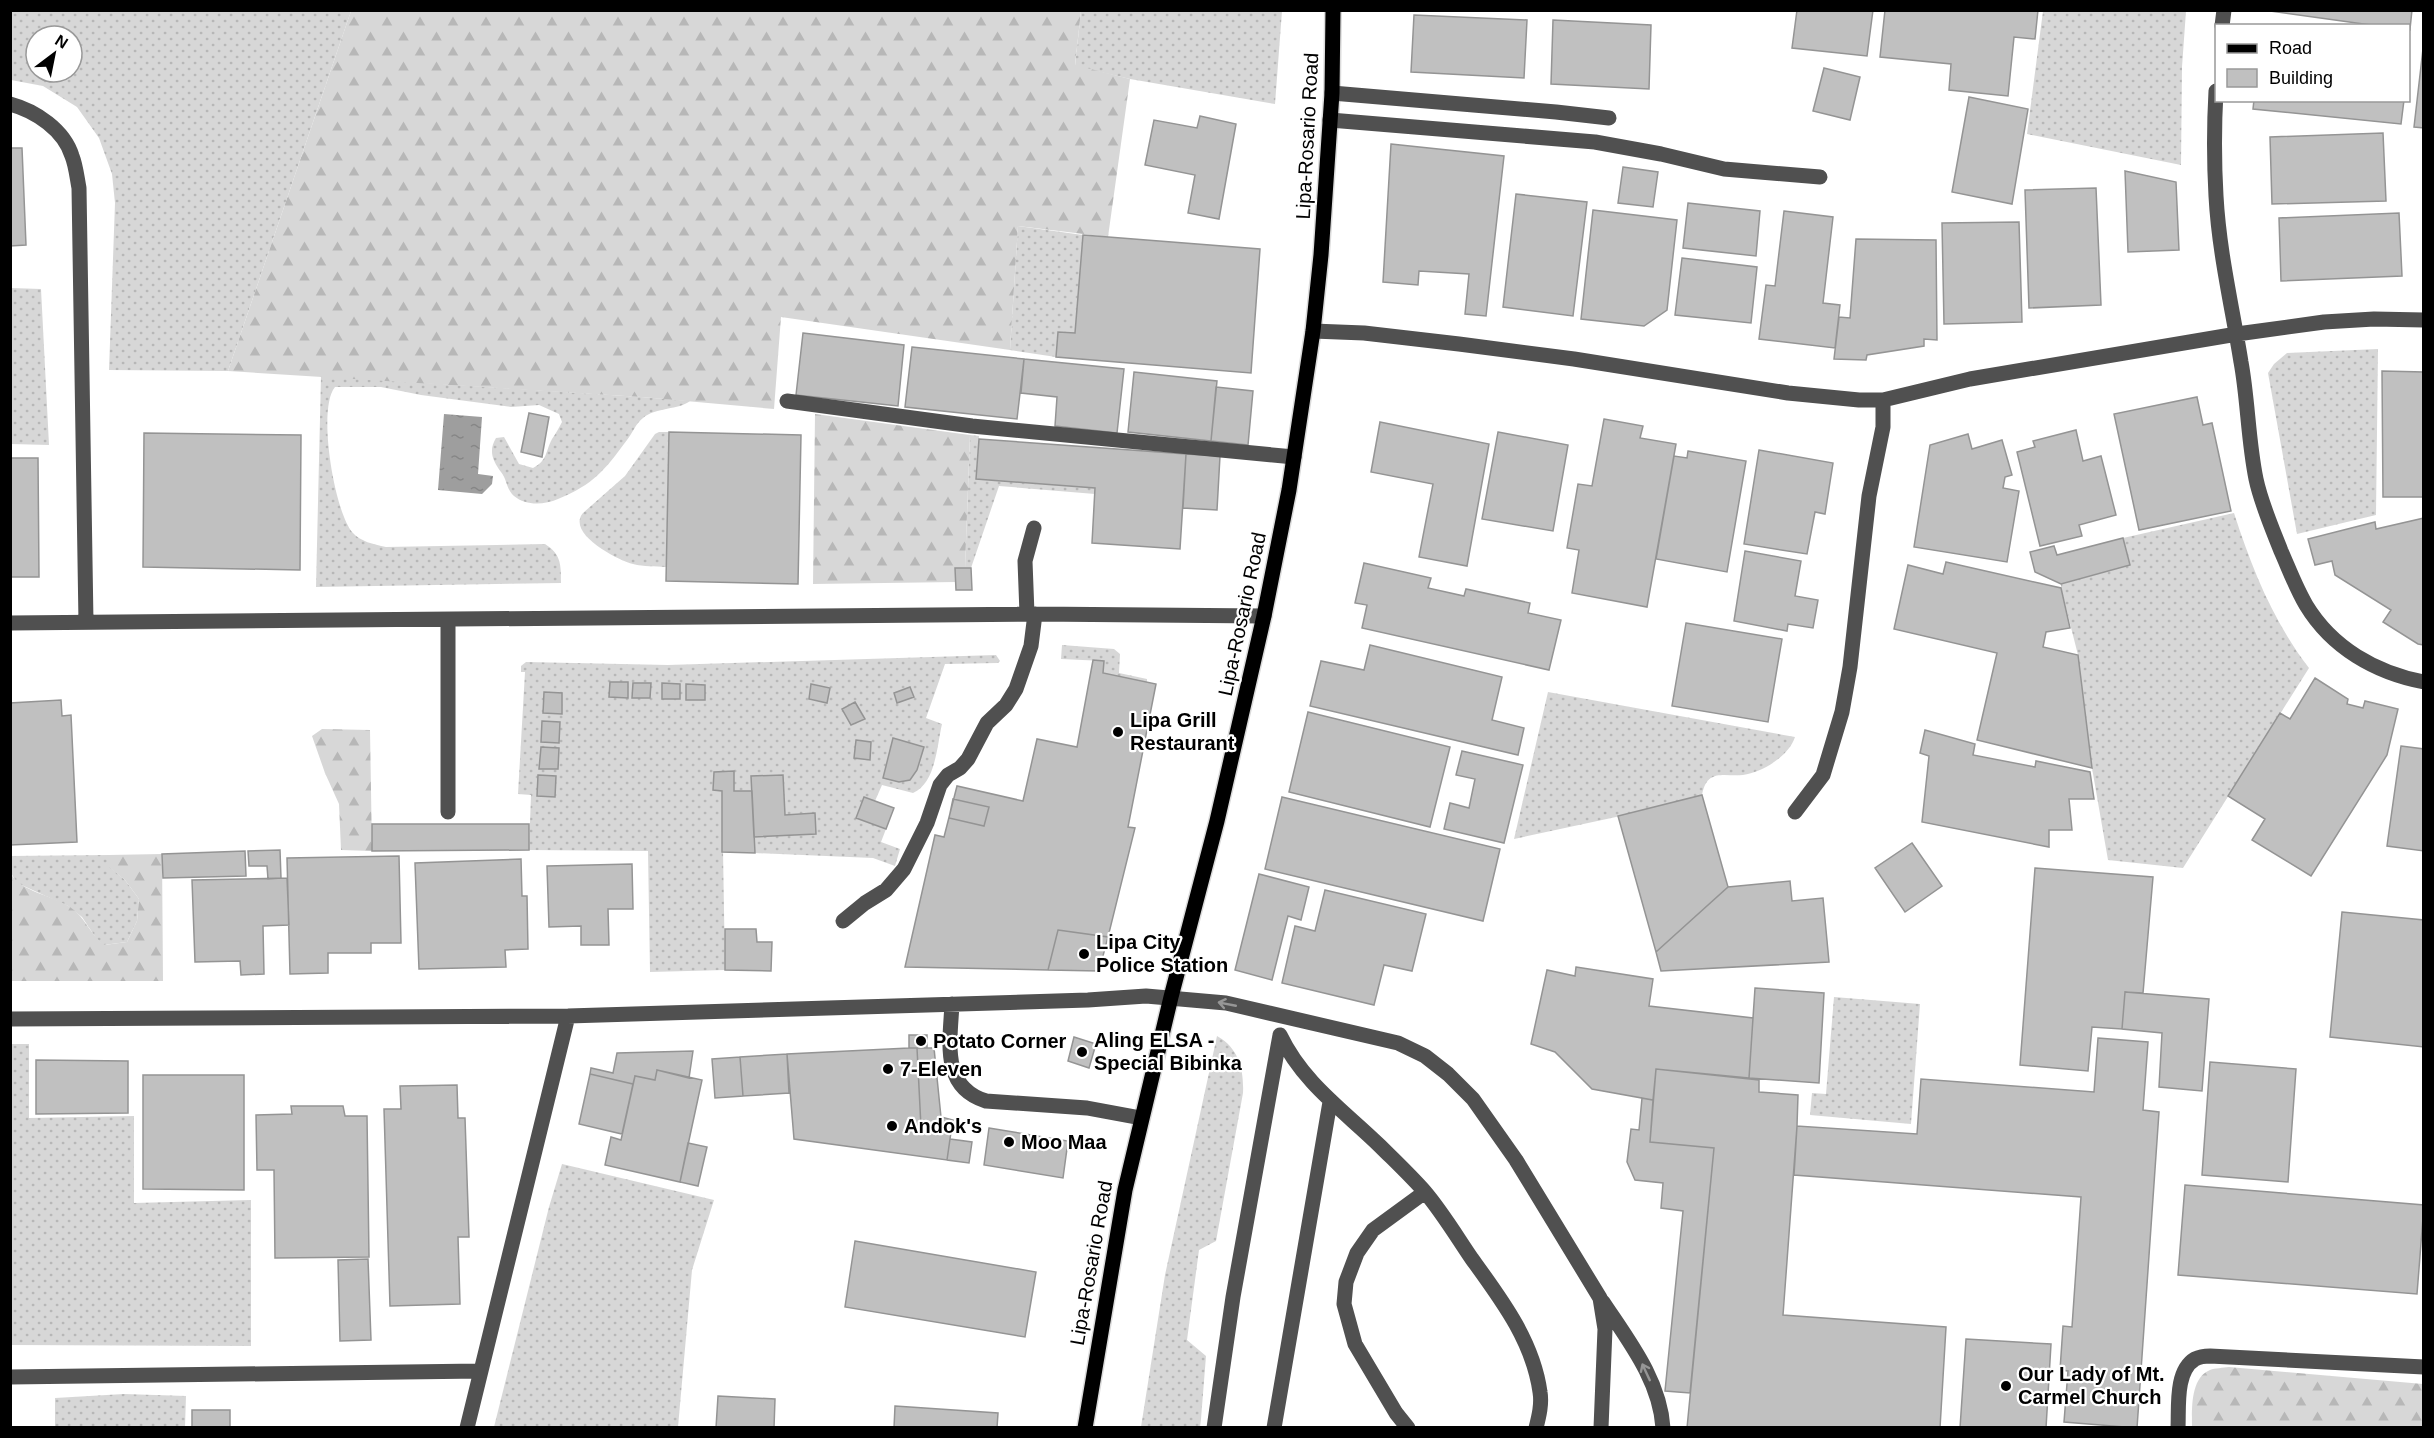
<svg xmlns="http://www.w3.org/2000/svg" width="2434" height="1438" viewBox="0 0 2434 1438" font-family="Helvetica,sans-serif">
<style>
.grass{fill:url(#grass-dots);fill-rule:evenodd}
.forest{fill:url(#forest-firs)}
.water{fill:url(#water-ripples)}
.building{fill:#c0c0c0;stroke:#949494;stroke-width:1.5}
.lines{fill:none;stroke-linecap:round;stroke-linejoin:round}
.major-casing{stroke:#dbdbdb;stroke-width:18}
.minor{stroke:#505050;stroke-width:15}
.major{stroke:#000;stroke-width:15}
.oneway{stroke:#969696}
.poi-dot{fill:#000;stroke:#fff;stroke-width:2}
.labels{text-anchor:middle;stroke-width:4.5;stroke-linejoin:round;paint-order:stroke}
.street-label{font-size:20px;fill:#000;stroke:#fff}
.poi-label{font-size:20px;font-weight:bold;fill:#000;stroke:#fff;text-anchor:start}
</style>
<defs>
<pattern id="grass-dots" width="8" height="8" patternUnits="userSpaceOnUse" patternTransform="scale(1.5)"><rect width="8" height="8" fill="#d7d7d7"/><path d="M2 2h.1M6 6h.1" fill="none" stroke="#b7b7b7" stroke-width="1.8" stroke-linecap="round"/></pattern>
<pattern id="forest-firs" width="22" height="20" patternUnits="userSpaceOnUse" patternTransform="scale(1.5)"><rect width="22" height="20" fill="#d7d7d7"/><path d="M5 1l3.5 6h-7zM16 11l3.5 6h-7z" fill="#b7b7b7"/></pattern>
<pattern id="water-ripples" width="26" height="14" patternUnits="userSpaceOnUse" patternTransform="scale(1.5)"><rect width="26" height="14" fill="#9e9e9e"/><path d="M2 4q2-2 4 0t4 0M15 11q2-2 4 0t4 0" fill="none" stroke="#868686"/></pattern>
</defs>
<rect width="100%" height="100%" fill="#fff"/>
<path class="grass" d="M10,11H351L228,371L109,370L115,203L112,174L99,138L77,107L43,86L11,80ZM36,36H72V72H36Z
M1081,11H1282L1275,104L1130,79L1075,66Z
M2043,11H2186L2182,67L2181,165L2027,134Z
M1018,226L1083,235L1075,333L1058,332L1056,357L1010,350Z
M11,288L41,289L49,445L11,444Z
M2378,349L2376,515L2297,534L2268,373L2274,364L2287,353Z
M321,376L641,397L690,401C679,410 656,407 643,418C636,423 632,434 627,440C604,471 594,484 558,499C544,505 526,506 514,496C506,489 507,479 501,472C493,461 488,451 496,438L504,437L519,464L533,468C548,460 545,452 552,439C556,433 559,428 562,422L559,414L539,405L511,407L421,395L381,387H335C317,408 334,510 352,532C361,542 373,544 386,547L545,544C561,554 561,564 561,583L316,587Z
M659,432H669L666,567C655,566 644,567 633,564C617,560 566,533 583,513L625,476L655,434Z
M970,435L979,436L976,479L1095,488V494L999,486L971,568H965Z
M2234,513C2252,569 2273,621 2309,668L2183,868L2108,860L2092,768L2078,655L2061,588V584L2130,565L2123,538Z
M1062,645L1114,649L1120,654L1119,673L1147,679V683L1103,673L1104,661L1061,659Z
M996,655L1000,661L998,663L945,664L926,718L942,724C937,745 936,783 913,793L882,785L875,801L864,797L857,818L886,829L881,842L900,849L895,866L873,858L755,853L754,837L815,834V814L785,815L783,775L752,776V791H734V772H714L713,790L722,791L725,970L650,972L648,851L529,850L531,795L518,794L525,672H521V666L526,662L668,665ZM542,721L560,722L559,743L541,742ZM541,747L559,749L557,769L540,768Z
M1548,692L1795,737C1789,756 1763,772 1743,775C1724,777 1707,768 1702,795L1616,817L1514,839Z
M109,855L110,867L125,880L139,899L137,921L127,942L103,945L96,938L82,917L68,906L17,883L11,873L10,856Z
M1834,997L1920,1004L1911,1124L1810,1115L1812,1093L1826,1094Z
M1217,1036C1239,1048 1244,1070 1243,1093L1216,1241L1199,1250L1187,1340L1206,1356L1201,1419L1200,1427H1141L1165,1275Z
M10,1044H29V1118L134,1116V1203L251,1200V1346L11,1345Z
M562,1164L714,1200L692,1270L678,1427H494L549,1207Z
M124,1394L186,1396L185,1427H55V1398Z"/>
<path class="forest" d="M351,11H1081L1075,65L1130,79L1108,237L1018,226L1010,350L781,317L774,409L641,397L228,371Z
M815,414L970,435L965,568H955L956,582L813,584Z
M322,729L370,730L372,851L341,850L339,804L325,773L312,736Z
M162,854L163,981H11L10,873C23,893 50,894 70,907C85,917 90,934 104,945L127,942L137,921L139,899L125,880L109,867V855Z
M2229,1367L2423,1384V1427H2192C2192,1410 2190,1378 2210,1370C2215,1368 2223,1368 2229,1367Z"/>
<path class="water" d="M444,414L482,417L478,474L493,476L492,484L482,494L438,490Z"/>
<path class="building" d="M1797,10H1873L1867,56L1792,48Z
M1885,10H2038L2035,39L2014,37L2008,96L1949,90L1951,64L1880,57Z
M2263,10H2412L2410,29L2408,26H2378Z
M1414,15L1527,20L1524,78L1411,72Z
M1553,20L1651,25L1649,89L1551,84Z
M2424,40V128L2414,127Z
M1824,68L1860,77L1850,120L1813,111Z
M1969,97L2028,109L2012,204L1952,192Z
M2254,100H2404L2401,124L2253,109Z
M1200,116L1236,124L1219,219L1188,213L1195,175L1145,165L1154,120L1197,128Z
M2383,133L2386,201L2272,204L2270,137Z
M1391,144L1504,156L1486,316L1465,314L1469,274L1419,271L1418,285L1383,282Z
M10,148H22L26,245L10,246Z
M1623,167L1658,172L1653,207L1618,203Z
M2125,171L2176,182L2179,250L2128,252Z
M2096,188L2101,305L2029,308L2025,190Z
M1516,194L1587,202L1573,316L1503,307Z
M1688,203L1760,211L1756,256L1683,248Z
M1593,210L1677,220L1667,310L1644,326L1581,319Z
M1784,211L1833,217L1823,303L1840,305L1835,348L1759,339L1766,285L1775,286Z
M2399,213L2402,276L2281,281L2279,218Z
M2019,222L2022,322L1944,324L1942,223Z
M1083,235L1260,249L1251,373L1056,357L1058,332L1075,333Z
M1856,239L1936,240L1937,340L1924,339V346L1867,355L1866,360L1834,359L1839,317L1850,318Z
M1682,258L1757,267L1751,323L1675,315Z
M803,333L904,345L898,406L796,395Z
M912,347L1024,359L1017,419L905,407Z
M1024,359L1124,369L1117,433L1055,426L1057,397L1021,393Z
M2382,371L2424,372V497H2383Z
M1134,372L1217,381L1211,441L1128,432Z
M1216,387L1253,391L1248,445L1211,441Z
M2197,397L2203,425L2212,423L2231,511L2139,530L2114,414Z
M529,413L549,417L542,457L521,452Z
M1604,419L1643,426L1640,438L1676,444L1647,607L1572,593L1579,550L1567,548L1578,484L1592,486Z
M1380,422L1489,444L1467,566L1419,557L1433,484L1371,472Z
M2076,430L2083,461L2101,456L2116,515L2079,525L2082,536L2040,546L2017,452L2035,447L2033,441Z
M669,432L801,435L798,584L666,581Z
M1498,432L1568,445L1553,531L1482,519Z
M144,433L301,435L300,570L143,567Z
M1968,434L1972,449L2002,440L2012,475L2005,477L2003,488L2019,491L2007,562L1914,547L1930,445Z
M979,439L1186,454L1180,549L1092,543L1095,488L976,479Z
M1759,450L1833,463L1825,514L1815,512L1807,554L1744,544Z
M1688,451L1746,461L1727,572L1656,559L1674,456L1687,458Z
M1186,454L1220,456L1217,510L1183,508Z
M10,458H38L39,577H10Z
M2424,518V645L2418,644L2383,622L2391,610L2335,575L2332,561L2315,565L2308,539L2375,522L2376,529Z
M2123,538L2130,565L2061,584L2035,572L2030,552L2054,546L2057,555Z
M1745,551L1801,561L1795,596L1818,600L1813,628L1788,624L1787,631L1734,621Z
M1946,562L2061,588L2070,628L2046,632L2043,647L2078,655L2092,768L1977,740L1997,653L1894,629L1908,565L1943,574Z
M1364,563L1431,578L1428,588L1464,596L1466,589L1530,603L1528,613L1561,620L1549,670L1362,628L1367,605L1355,603Z
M955,568H971L972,590H956Z
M1686,623L1782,639L1768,722L1672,706Z
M1370,645L1502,677L1492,720L1524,728L1518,755L1310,706L1321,661L1364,670Z
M1093,660L1104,661L1103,673L1156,684L1128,827L1135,828L1108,937L1058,930L1048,970L905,967L935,835L944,837L957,786L1023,801L1037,739L1077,747Z
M2315,678L2348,699L2347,704L2363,708L2365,701L2398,709L2387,755L2311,876L2252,840L2265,819L2228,796L2280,713L2290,719Z
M610,682H628V698L609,697Z
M633,683H651L650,698H632Z
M662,683L680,684V699H662Z
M686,684L705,685V700H686Z
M811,684L830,688L827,703L809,699Z
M910,687L914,697L897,703L894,693Z
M544,692L562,693V714L543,713Z
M61,700L62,716L71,715L77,842L10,845V703Z
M855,702L865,719L851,725L842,709Z
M1308,712L1450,747L1430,827L1289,792Z
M542,721L560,722L559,743L541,742Z
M1925,730L1975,744L1973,755L2035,767L2036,761L2090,772L2094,799H2069L2072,830H2049V847L1922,822L1929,756L1920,753Z
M893,738L924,747L917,770L910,780L899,782L883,778Z
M856,740L871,742L870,760L854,758Z
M2401,746L2424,749V851L2387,846Z
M541,747L559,748L558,769H539Z
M1462,751L1523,765L1504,843L1444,829L1450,803L1469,808L1475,779L1456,775Z
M734,771V791H752L755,853L722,852V791L713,790L714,772Z
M538,775L556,776L555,797L537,796Z
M783,775L785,815L815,813L816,834L754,837L751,776Z
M1702,795L1728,887L1656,952L1618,816Z
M864,797L894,808L886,829L856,818Z
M1282,797L1500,849L1483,921L1265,869Z
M953,799L989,807L984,826L949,818Z
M372,824H529V850L372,851Z
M1912,843L1942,886L1905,912L1875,868Z
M280,850L281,878L268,879L267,866H249L248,851Z
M245,851L246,876L163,878L162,854Z
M399,856L401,943H371V953H328V973L290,974L287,858Z
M521,859L522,896H527L528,949L505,950L506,967L419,969L415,863Z
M632,864L633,909H608L609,945H581V926L549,927L547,866Z
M2035,868L2153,877L2143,993L2125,992L2122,1029L2092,1027L2088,1071L2020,1065Z
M1259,874L1309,887L1301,920L1288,916L1272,980L1235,970Z
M287,878L289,925L263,926L264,974L241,975L240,961L195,962L192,880Z
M1790,881L1792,901L1823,898L1829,962L1661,971L1656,952L1728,887Z
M1325,890L1426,914L1412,971L1384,965L1374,1005L1282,983L1295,926L1315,931Z
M2342,912L2424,920V1047L2330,1037Z
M725,929H756L757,942H772L771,971L725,970Z
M1058,930L1108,937L1099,971L1048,970Z
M1576,967L1653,979L1649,1006L1753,1018L1749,1078L1656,1069L1653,1100L1592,1089L1555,1052L1531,1044L1547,970L1575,976Z
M1755,988L1824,993L1819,1083L1749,1078Z
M2125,992L2209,999L2202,1091L2159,1087L2162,1033L2122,1029Z
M909,1035H927V1048H909Z
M1074,1037L1096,1044L1089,1068L1068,1061Z
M2098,1038L2148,1042L2143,1110L2159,1112L2137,1428L2064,1422L2068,1371L2060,1370L2063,1326L2072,1327L2081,1197L1794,1175L1797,1126L1917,1134L1921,1079L2094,1092Z
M909,1048H917L921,1127L951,1132L947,1160L794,1139L787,1054Z
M917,1048H934L941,1117L953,1120L951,1132L921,1127Z
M693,1051L689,1078L657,1070L655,1080L635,1076L633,1084L590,1074L591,1068L613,1073L617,1053Z
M787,1054L789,1093L743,1096L740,1057Z
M740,1057L743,1096L715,1098L712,1059Z
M36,1060L128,1061V1113L36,1114Z
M2210,1062L2296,1069L2288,1182L2202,1175Z
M1656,1069L1759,1080V1092L1798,1095L1797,1126L1783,1315L1946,1327L1940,1428H1687L1714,1148L1650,1142Z
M657,1070L702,1080L680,1182L605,1165L611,1137L621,1140L635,1076L655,1080Z
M590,1074L633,1084L622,1134L579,1124Z
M143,1075H244V1190L143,1189Z
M457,1085L458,1118H465L469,1237H458L460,1304L390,1306L384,1109H401L400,1086Z
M1642,1098L1653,1100L1650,1142L1714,1148L1690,1393L1665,1391L1683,1211L1661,1208L1663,1183L1635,1180L1627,1162L1631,1129L1639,1130Z
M291,1106H343L345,1116H367L369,1257L275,1258L274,1170H257L256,1115L292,1114Z
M989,1128L1068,1141L1063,1178L984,1165Z
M950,1139L972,1142L969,1163L947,1160Z
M688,1143L707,1147L698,1186L680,1182Z
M2185,1185L2424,1205L2417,1294L2178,1275Z
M855,1241L1036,1272L1025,1337L845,1307Z
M368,1259L371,1340L340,1341L338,1260Z
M1966,1339L2051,1344L2046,1428H1960Z
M718,1396L775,1399L774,1428H716Z
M895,1406L998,1413L997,1428H894Z
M192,1410H230V1428H192Z"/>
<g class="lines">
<defs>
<path id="major" d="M1085,1428L1125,1190L1171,997L1217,821L1264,616L1289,490L1313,331L1321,255L1332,93L1333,10"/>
</defs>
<use href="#major" class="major-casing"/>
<path class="minor" d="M2222,26L2224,10
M2216,91C2214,126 2214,161 2216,196C2219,252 2232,306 2241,362C2248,400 2248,440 2256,479C2261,503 2272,528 2281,551C2289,569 2296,588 2306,605C2332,648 2376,673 2424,682
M1332,93L1556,112L1609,118
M10,104C36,111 64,130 72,156C76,166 77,178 79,188L86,622
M1330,120L1595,142L1661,154L1724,169L1820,177
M1313,331L1364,333L1459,344L1574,359L1788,393L1859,400H1883L1970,379L2237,334L2324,322L2374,319L2424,320
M787,401L972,426L1294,457
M1027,614L1025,561L1034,528
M448,620V812
M10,623L1035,614L1264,616
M1795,812L1823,775L1842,712L1850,667L1869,496L1883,427V400
M843,921L865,903L886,890L904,869L927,823L940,785L948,775L960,768L968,759L987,723L1006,705L1016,689L1031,646L1035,614
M952,1004C950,1042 941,1087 986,1101L1087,1108L1141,1118
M10,1019L568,1016L1088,1000L1146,996L1226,1003L1398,1043L1425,1056L1448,1074L1473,1099L1516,1160L1600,1298L1605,1329L1601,1428
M1280,1035C1303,1083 1343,1110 1380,1146C1395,1161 1411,1176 1425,1192C1442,1212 1457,1237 1472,1259C1501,1299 1533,1341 1540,1392C1542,1404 1539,1416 1536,1428
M1603,1302C1628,1340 1660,1380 1663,1428
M10,1377L480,1371
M467,1428L568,1016
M1214,1428L1233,1297L1280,1035
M1274,1428L1330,1102
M1408,1428L1396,1413L1355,1344L1344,1304L1346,1282L1357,1253L1373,1230L1425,1192
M2178,1428C2179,1407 2175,1371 2195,1359C2199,1357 2206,1356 2210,1356L2424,1367"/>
<use href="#major" class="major"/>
</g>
<defs><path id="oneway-shaft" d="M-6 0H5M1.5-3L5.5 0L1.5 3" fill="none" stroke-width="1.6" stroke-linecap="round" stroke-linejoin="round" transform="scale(1.5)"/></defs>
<g class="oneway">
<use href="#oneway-shaft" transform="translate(1227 1004) rotate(-169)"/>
<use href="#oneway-shaft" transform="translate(1646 1372) rotate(-115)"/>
</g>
<g class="poi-dot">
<circle cx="1118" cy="732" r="6"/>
<circle cx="1084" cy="954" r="6"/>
<circle cx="921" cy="1041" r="6"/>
<circle cx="1082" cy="1052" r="6"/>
<circle cx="888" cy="1069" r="6"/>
<circle cx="892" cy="1126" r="6"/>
<circle cx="1009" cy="1142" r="6"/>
<circle cx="2006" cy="1386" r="6"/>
</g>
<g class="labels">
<g class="street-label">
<text transform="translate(1307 136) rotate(-87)" y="7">Lipa-Rosario Road</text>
<text transform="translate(1242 614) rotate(-78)" y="7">Lipa-Rosario Road</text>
<text transform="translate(1091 1263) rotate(-80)" y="7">Lipa-Rosario Road</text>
</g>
<g class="poi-label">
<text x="1130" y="727">Lipa Grill<tspan x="1130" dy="23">Restaurant</tspan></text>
<text x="1096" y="949">Lipa City<tspan x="1096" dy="23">Police Station</tspan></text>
<text x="1094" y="1047">Aling ELSA -<tspan x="1094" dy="23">Special Bibinka</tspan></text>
<text x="933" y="1048">Potato Corner</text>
<text x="900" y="1076">7-Eleven</text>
<text x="904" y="1133">Andok's</text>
<text x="1021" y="1149">Moo Maa</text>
<text x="2018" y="1381">Our Lady of Mt.<tspan x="2018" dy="23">Carmel Church</tspan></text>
</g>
</g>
<rect width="2434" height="1438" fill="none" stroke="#000000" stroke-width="24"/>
<rect x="2215" y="24" width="195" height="78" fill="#ffffff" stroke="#999999" stroke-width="1.5"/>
<rect x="2227" y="44" width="30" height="9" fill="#000000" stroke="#999999" stroke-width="1.5"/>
<text x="2269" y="54" font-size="18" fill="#000000">Road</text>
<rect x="2227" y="69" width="30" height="18" fill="#c0c0c0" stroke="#999999" stroke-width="1.5"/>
<text x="2269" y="84" font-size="18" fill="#000000">Building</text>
<g transform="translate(54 54) rotate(32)"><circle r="28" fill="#ffffff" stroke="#999999" stroke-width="1.5"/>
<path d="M0-4.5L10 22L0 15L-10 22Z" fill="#000000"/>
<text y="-9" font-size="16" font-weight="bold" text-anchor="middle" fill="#000000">N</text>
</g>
</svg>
